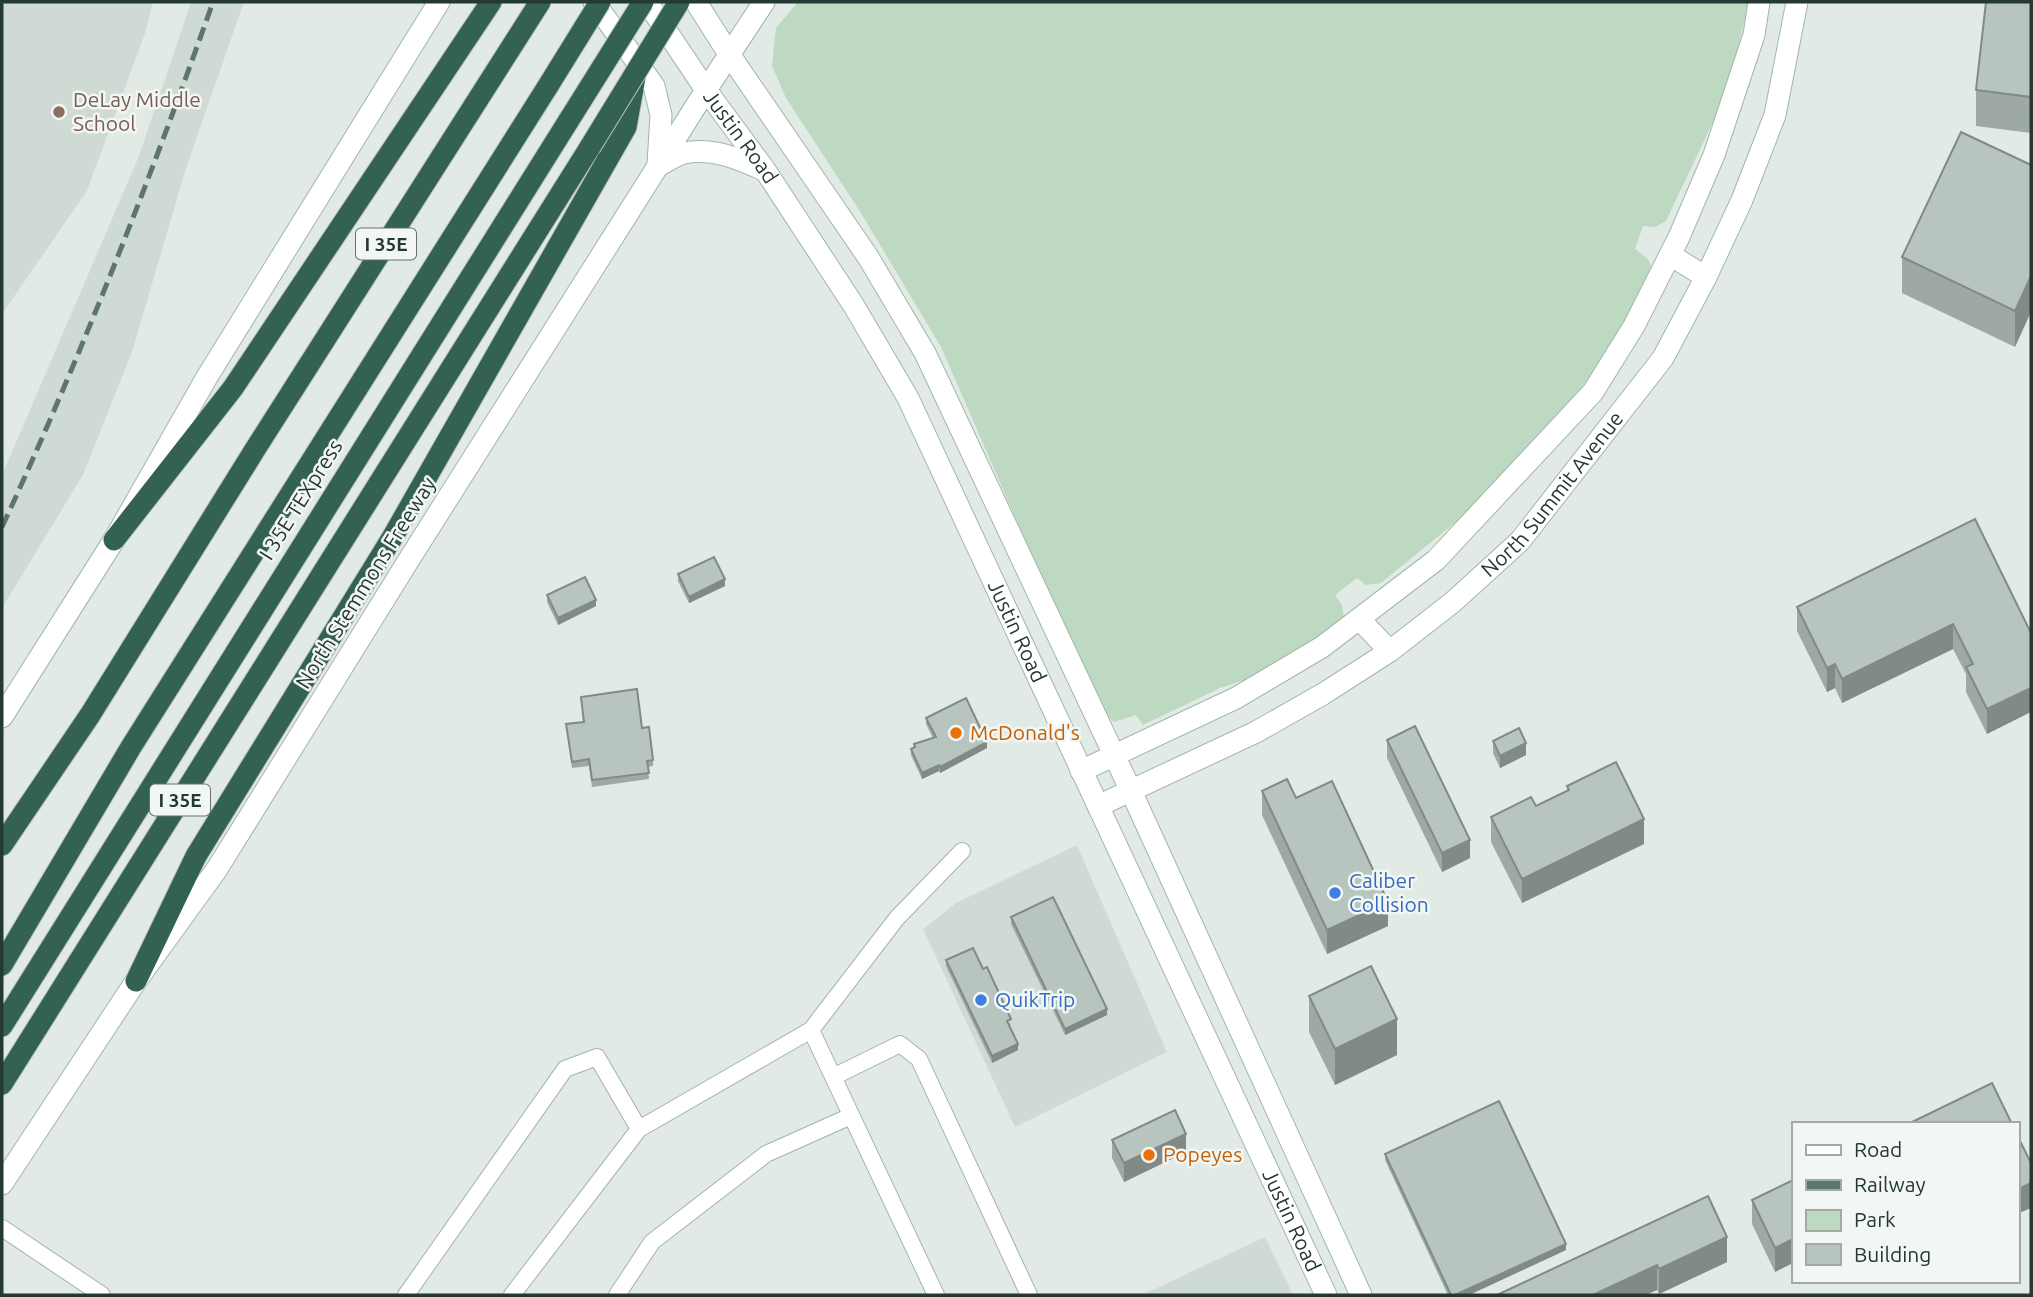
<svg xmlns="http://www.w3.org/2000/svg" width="2033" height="1297" viewBox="0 0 2033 1297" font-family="Ubuntu,sans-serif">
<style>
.built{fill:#d0dad4}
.green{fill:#bdd9c2}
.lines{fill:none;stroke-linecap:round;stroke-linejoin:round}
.minor-casing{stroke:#a5b1ac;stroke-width:18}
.secondary-casing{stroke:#a2b5ac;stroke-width:23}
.motorway-casing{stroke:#bdc4c1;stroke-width:23}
.minor{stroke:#fff;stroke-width:16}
.secondary{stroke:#fff;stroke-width:21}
.motorway{stroke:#336253;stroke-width:21}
.rail{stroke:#5e756c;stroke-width:5;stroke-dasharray:14 7;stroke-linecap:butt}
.motorway-bridge-casing{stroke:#bdc4c1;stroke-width:23;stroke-linecap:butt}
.motorway-bridge{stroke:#336253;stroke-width:21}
.wall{fill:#9ea9a3}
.shaded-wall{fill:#818a85}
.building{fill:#b8c5be;stroke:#818a85;stroke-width:2}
.education-dot{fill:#8d6e63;stroke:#f2f7f4;stroke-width:2.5}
.food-dot{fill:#e8710a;stroke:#f2f7f4;stroke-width:2.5}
.shop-dot{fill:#3f7fe0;stroke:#f2f7f4;stroke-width:2.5}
.labels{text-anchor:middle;stroke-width:5;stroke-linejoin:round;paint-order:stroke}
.shield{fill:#f2f7f4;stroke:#62726c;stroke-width:2}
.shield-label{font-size:19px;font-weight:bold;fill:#243931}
.education-label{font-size:21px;fill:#785e54;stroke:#f2f7f4;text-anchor:start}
.street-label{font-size:21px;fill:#243931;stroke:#f2f7f4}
.food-label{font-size:21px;fill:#c56008;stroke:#f2f7f4;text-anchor:start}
.shop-label{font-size:21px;fill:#366cbe;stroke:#f2f7f4;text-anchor:start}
</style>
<rect width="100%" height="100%" fill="#e2eae6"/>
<path class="built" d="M2,2H153L145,33L87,191L2,314Z
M191,2H244L186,168L132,352L83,475L2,608V475L139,156Z
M1077,845L1167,1052L1015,1127L923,929L956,903Z
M1265,1237L1293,1295H1142Z"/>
<path class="green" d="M798,2H1749L1725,102L1712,124L1666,221L1655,227L1643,226L1635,249L1647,258L1654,271L1629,319L1566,410L1462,517L1381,583L1366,585L1357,578L1335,595L1342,605L1344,619L1263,674L1220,688L1143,725L1136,715L1114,722L1104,713L1060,620L941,347L861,213L786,98L772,66L776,28Z"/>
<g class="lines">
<defs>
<path id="minor" d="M811,1030L936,1295
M833,1077L900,1044L919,1059L1029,1295
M2,1228L102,1295
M406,1295L565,1069L597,1057L639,1129
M512,1295L639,1129L811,1030L897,918L962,851
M617,1295L652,1242L766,1154L851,1116"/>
<g id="secondary">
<path d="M594,2L654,86L661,115L658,164"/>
<path id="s1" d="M647,2L706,90L765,170L854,306L908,398L1326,1295"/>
<path d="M696,2L729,54L868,257L925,353L1131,791L1361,1295"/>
<path d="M660,165C667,161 676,155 684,153C713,147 739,159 764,170"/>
<path d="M1670,255L1706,277"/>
<path d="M1359,619L1390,651"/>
<path d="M2,717L114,540L207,377L439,2"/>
<path d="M1081,771L1236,698L1322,647L1436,560L1593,392L1634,326L1679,237L1714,155L1754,35L1759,2"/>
<path id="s2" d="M1098,806L1256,732L1323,694L1390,651L1453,602L1520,541L1663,358L1706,277L1742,200L1775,115L1797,2"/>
<path d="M2,1184L136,981L217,869L410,558L706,90L764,2"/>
</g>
<path id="motorway" d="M114,540L233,388L491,2
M2,845L90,715L254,451L540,2
M2,965L131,747L548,86
M136,981L196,856L392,538L626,127L636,72
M2,1026L569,120
M2,1084L590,147"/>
</defs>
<use href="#minor" class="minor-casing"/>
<use href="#secondary" class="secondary-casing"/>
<use href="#motorway" class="motorway-casing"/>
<use href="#minor" class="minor"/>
<use href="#secondary" class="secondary"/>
<use href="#motorway" class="motorway"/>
<path class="rail" d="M2,527C81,356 150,180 213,2"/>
<defs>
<path id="motorway-bridge" d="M548,86L600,2
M569,120L643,2
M590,147L679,2"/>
</defs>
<use href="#motorway-bridge" class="motorway-bridge-casing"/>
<use href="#motorway-bridge" class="motorway-bridge"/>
</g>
<path class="wall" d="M2031,2V133L1976,126V90Z
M2031,165L2015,347L1902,293V257Z
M678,574L725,586L689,603L678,581Z
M547,595L596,606L558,625L547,602Z
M1797,607L2031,633L1987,734L1966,692V674L1953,649L1842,703L1835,688L1827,692L1797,631Z
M581,697L642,728L653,760V766L648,767L649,779L592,787L589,766L572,768L566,724L583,722Z
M926,718L987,748L940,773L939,771L922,779L911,755V749L914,747V744L933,738L926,724Z
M1387,740L1470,858L1442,872L1387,758Z
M1493,741L1526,755L1500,768L1493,753Z
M1567,786L1644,844L1522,903L1491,842V817L1536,806L1567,791Z
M1262,791L1296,798L1388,926L1327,954L1262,815Z
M1011,917L1107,1015L1065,1035L1011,924Z
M946,960L1011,1025L1009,1026L1018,1050L992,1063L946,966Z
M1309,996L1397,1055L1335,1085L1309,1032Z
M1112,1140L1186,1152L1124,1182L1112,1158Z
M1385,1154L1566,1250L1469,1295H1448L1385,1160Z
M1793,1180L1775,1272L1752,1224V1200Z
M1708,1196L1727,1262L1659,1294L1657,1290L1497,1295Z"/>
<path class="shaded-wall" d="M2031,276V312L2015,347V311Z
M725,579V586L689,603V597Z
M596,600V606L558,625V618Z
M1953,624V649L1842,703V679Z
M1835,664V688L1827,692V668Z
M2031,688V712L1987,734V709Z
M987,742V748L940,773V767Z
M1526,743V755L1500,768V756Z
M939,765V771L922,779V773Z
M1644,819V844L1522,903V879Z
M1470,840V858L1442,872V853Z
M1388,902V926L1327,954V930Z
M1107,1009V1015L1065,1035V1029Z
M1397,1019V1055L1335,1085V1049Z
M1018,1044V1050L992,1063V1056Z
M1186,1134V1152L1124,1182V1163Z
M2031,1183V1208L2017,1214V1190Z
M1727,1237V1262L1659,1294V1269Z
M1793,1239V1263L1775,1272V1248Z
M1566,1244V1250L1469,1295H1455Z
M1657,1265V1290L1646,1295H1593Z"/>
<path class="building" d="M1986,2H2031V97L1976,90Z
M1961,132L2031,165V276L2015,311L1902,257Z
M1975,519L2031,633V688L1987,709L1966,667L1973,664L1953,624L1842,679L1835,664L1827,668L1797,607Z
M714,557L725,579L689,597L678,574Z
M585,577L596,600L558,618L547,595Z
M637,689L642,728L649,727L653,760L647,761L649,773L592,780L589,759L572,762L566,724L584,722L581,697Z
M966,698L987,742L940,767L939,765L922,773L911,749L915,747L914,744L936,737L926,718Z
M1415,726L1470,840L1442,853L1387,740Z
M1519,728L1526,743L1500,756L1493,741Z
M1616,762L1644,819L1522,879L1491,817L1531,797L1536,806L1569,790L1567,786Z
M1287,779L1296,798L1332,781L1388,902L1327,930L1262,791Z
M1053,897L1107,1009L1065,1029L1011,917Z
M973,948L983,969L987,967L1011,1019L1007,1021L1018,1044L992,1056L946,960Z
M1371,966L1397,1019L1335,1049L1309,996Z
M1992,1083L2012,1124H1908Z
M1499,1101L1566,1244L1455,1295H1451L1385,1154Z
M1175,1110L1186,1134L1124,1163L1112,1140Z
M2017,1135L2031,1163V1183L2017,1190Z
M1793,1180V1239L1775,1248L1752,1200Z
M1708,1196L1727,1237L1659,1269L1657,1265L1593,1295H1497Z"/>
<circle class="education-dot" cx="59" cy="112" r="7"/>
<g class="food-dot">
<circle cx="956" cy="733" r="7"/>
<circle cx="1149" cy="1155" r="7"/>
</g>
<g class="shop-dot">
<circle cx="1335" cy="893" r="7"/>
<circle cx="981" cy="1000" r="7"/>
</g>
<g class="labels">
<g class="shield">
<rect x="356" y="228.5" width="60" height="31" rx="5"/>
<rect x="150" y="784.5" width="60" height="31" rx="5"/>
</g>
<g class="shield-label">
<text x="386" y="251">I 35E</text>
<text x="180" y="807">I 35E</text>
</g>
<g class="education-label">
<text x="73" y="107">DeLay Middle<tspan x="73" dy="24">School</tspan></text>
</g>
<g class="street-label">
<text dy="7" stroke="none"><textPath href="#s1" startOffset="164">Justin Road</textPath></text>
<text dy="7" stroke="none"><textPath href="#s2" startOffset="558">North Summit Avenue</textPath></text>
<text transform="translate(301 500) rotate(-58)" y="7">I 35E TEXpress</text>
<text transform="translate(366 583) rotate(-58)" y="7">North Stemmons Freeway</text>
<text dy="7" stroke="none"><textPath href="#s1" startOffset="732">Justin Road</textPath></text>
<text dy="7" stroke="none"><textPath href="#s1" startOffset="1382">Justin Road</textPath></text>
</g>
<g class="food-label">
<text x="970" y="740">McDonald's</text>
<text x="1163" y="1162">Popeyes</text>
</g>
<g class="shop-label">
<text x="1349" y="888">Caliber<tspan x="1349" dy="24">Collision</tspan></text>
<text x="995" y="1007">QuikTrip</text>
</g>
</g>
<rect width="2033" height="1297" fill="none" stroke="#243931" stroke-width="7"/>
<rect x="1792" y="1122" width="228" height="161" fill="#f2f7f4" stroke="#a0aba6" stroke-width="2"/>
<rect x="1806" y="1145" width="35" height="10" fill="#ffffff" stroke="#a0aba6" stroke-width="2"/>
<text x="1854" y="1157" font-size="21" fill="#243931">Road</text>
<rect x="1806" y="1180" width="35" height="10" fill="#5e756c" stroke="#a0aba6" stroke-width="2"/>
<text x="1854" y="1192" font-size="21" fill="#243931">Railway</text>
<rect x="1806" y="1210" width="35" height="21" fill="#bdd9c2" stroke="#a0aba6" stroke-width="2"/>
<text x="1854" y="1227" font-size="21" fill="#243931">Park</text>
<rect x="1806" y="1244" width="35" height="21" fill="#b8c5be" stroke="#a0aba6" stroke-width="2"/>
<text x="1854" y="1262" font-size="21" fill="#243931">Building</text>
</svg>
